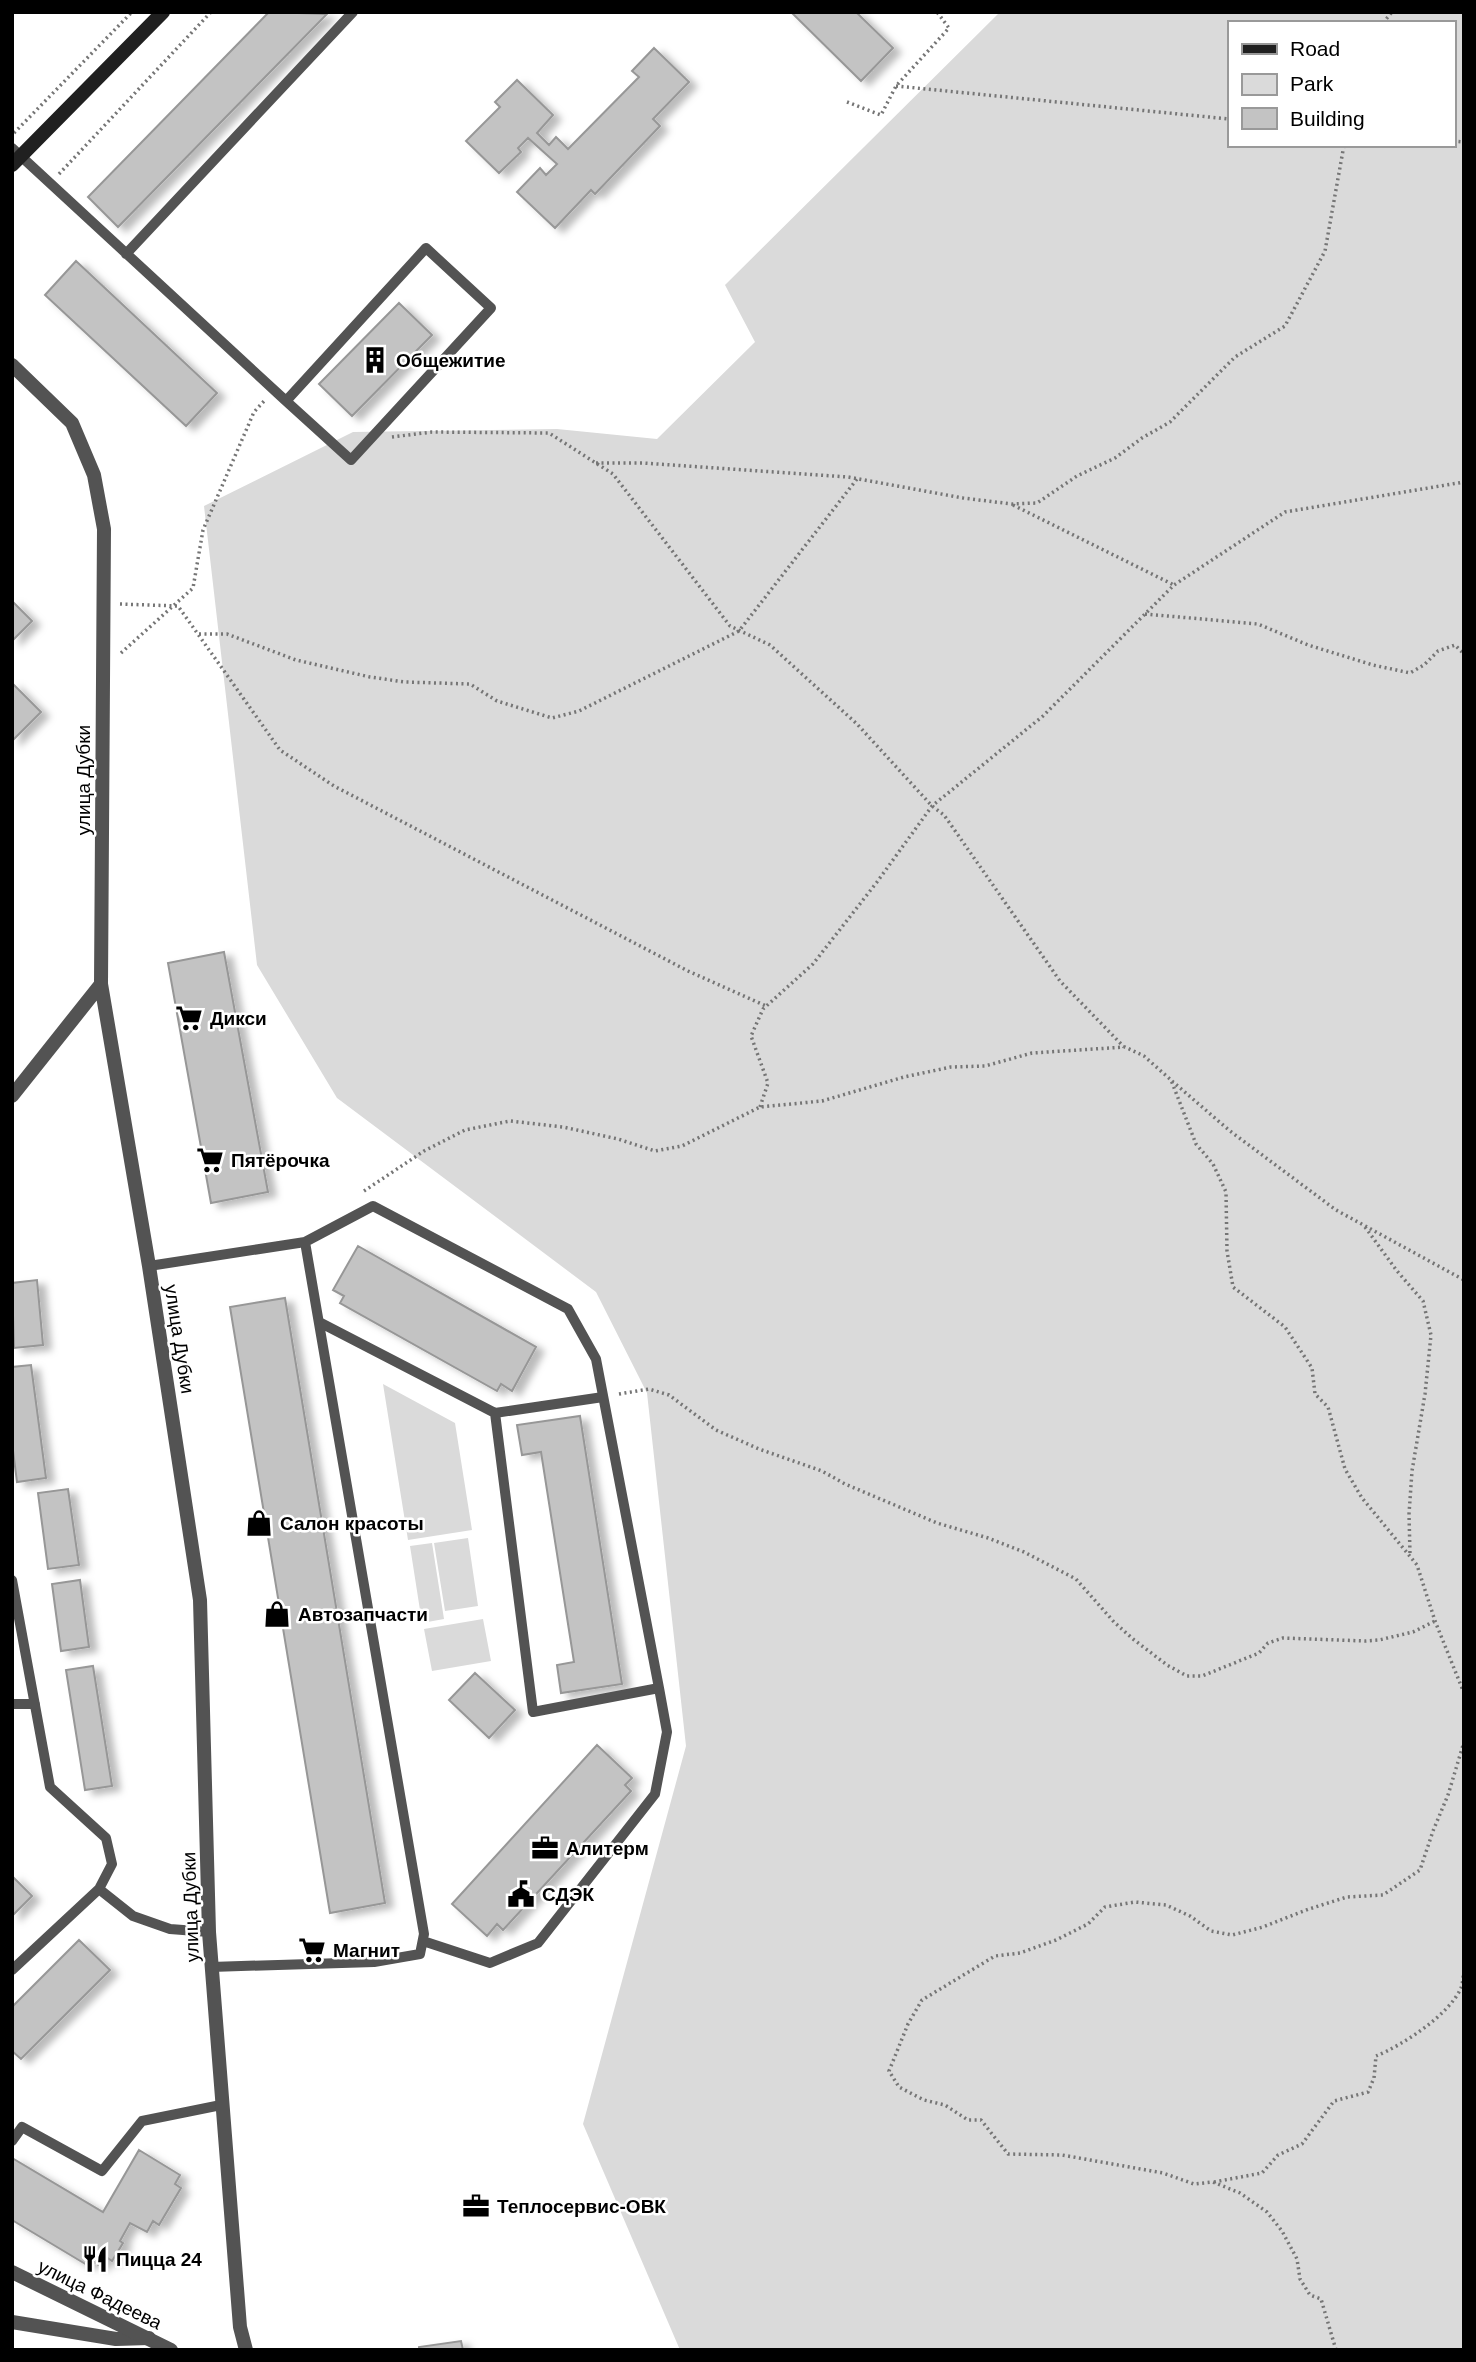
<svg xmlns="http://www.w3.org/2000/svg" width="1476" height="2362" viewBox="0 0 1476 2362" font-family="Arial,sans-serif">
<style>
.green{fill:#dadada;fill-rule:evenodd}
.building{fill:#c3c3c3;stroke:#979797;stroke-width:2;filter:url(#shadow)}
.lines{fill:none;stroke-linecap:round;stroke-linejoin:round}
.path{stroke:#757575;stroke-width:3.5;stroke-dasharray:2 3.5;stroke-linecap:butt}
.service{stroke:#535353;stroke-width:10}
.minor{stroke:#535353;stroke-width:14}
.tertiary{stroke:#535353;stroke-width:14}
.secondary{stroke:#202020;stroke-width:14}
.labels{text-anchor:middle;stroke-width:5;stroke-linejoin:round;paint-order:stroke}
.poi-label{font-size:19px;font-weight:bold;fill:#000;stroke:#fff;text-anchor:start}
.street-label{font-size:19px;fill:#000;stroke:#fff}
</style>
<defs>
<filter id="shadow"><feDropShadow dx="8" dy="4.5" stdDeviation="3.5" flood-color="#0004"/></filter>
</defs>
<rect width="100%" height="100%" fill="#fff"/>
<path class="green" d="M1000,12H1464V2350H680L583,2124L686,1746L647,1393L596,1292L337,1098L257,965L204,506L353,432L557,429L657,439L755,342L725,285ZM1229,23H1453V145H1229Z
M383,1384L455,1423L472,1530L408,1540Z
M468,1538L478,1606L445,1611L434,1543Z
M432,1543L444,1619L422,1623L410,1546Z
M483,1619L491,1661L432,1671L424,1629Z"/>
<path class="building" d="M269,12L327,14L118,227L88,197Z
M791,12H856L893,48L861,81Z
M654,48L689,82L653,119L660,126L595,194L591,190L555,228L517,192L540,168L546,175L557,164L528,138L518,148L521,152L499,173L466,141L500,107L495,102L517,80L553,115L537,133L549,145L556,137L568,149L639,77L632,71Z
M76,261L217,393L186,426L45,295Z
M399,303L432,335L352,416L319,384Z
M12,601L32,621L12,641Z
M12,683L41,712L12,741Z
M224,952L268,1192L211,1203L168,963Z
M358,1246L536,1347L512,1391L501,1384L497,1391L340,1303L344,1296L333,1290Z
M37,1280L43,1345L14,1348L12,1283Z
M285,1298L385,1903L330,1913L230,1307Z
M31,1365L46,1478L17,1482L12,1443V1367Z
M580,1416L622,1684L561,1693L557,1665L574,1662L541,1452L522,1455L517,1425Z
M68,1489L79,1565L48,1569L38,1493Z
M80,1580L89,1647L61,1651L52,1584Z
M93,1666L112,1786L85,1790L66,1670Z
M475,1673L515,1710L489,1738L449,1700Z
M597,1745L632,1778L625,1785L631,1791L503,1930L497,1924L487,1936L452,1904Z
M12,1876L32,1896L12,1916Z
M79,1940L110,1970L21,2059L12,2051V2007Z
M139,2150L180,2175L175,2184L181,2188L159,2225L153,2221L147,2232L130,2223L120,2241L123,2243L112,2261L106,2257L100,2266L90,2260L87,2265L12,2220V2158L103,2212Z
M461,2341L463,2350H419V2347Z"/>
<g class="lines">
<path class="path" d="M1383,23L1392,12
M896,86L1229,119
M847,102L881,115L896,86L949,28L937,12
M14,133L132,12
M1453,141L1464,142
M59,174L211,12
M392,437L432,432L549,433L613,474L730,626L770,645L857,724L932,806L944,815L1060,981L1124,1047
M596,463H643L848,477L963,498L1012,504L1037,503L1077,476L1115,458L1142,438L1170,422L1235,357L1285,326L1325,251L1344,145
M1013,505L1174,585
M120,604L178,606L280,750L334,786L688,971L766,1006
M1145,614L1258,624L1308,645L1373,665L1410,673L1424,665L1438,651L1455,645L1464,654
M199,634H227L296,660L370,677L405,682L470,684L497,701L552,718L579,711L739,631L857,479
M121,653L193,588L203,530L254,412L265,400
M1172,1081L1230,1131L1336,1210L1464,1280
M760,1107L768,1083L751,1036L763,1009L813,964L877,882L932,806L1043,716L1174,585L1285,512L1464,482
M364,1191L424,1151L465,1130L510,1121L563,1127L618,1139L655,1151L682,1146L760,1107L822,1101L904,1077L951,1067L985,1066L1032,1053L1125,1047L1144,1056L1171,1080L1196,1144L1213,1164L1226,1192L1227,1251L1233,1287L1285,1327L1312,1368L1315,1394L1328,1407L1345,1469L1362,1498L1417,1565L1435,1621L1464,1693
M1365,1227L1397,1271L1423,1301L1431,1335L1425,1394L1412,1471L1409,1514L1410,1554
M619,1394L649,1389L669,1395L716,1430L759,1449L822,1471L845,1484L937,1523L988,1538L1024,1552L1076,1579L1114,1622L1133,1639L1167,1665L1187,1676H1202L1259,1653L1268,1643L1283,1638L1365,1641L1379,1640L1413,1632L1435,1621
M1214,2182L1262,2173L1278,2155L1302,2144L1334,2101L1368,2092L1374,2078L1376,2056C1403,2045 1449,2015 1461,1988C1463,1983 1463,1976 1464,1971
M1336,2350L1321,2299L1310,2295L1300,2279L1297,2259L1282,2231L1267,2212L1240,2193L1213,2182L1194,2184L1163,2173L1062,2155L1008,2154L981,2120H968L945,2105L924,2100L899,2087L889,2071L908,2024L922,2000L995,1956L1020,1953L1056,1940L1088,1924L1105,1907L1135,1902L1166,1905L1190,1916L1211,1931L1232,1935L1263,1927L1309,1909L1347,1897L1383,1895L1420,1870L1433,1831L1448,1795L1464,1742"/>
<path class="service" d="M12,148L286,401L426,248L491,308L351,460L286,401
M126,254L353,12
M149,1266L305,1242L373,1206L568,1309L596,1359L659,1688L533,1712L495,1413L603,1397
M319,1322L495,1413
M12,1580L50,1787L106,1838L112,1864L99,1889L12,1970
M12,1704H35
M99,1889L133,1916L170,1929L209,1932
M423,1941L490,1963L538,1943L655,1794L667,1732L659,1688
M211,1967L374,1962L420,1954L424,1934L305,1242
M12,2141L22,2127L102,2171L142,2121L221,2105"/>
<path class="minor" d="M12,2322L116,2339L149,2338"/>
<path class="tertiary" d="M12,365L72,423L94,475L104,529L101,984L149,1266L200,1600L209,1932L240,2327L246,2350
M12,1096L101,984
M12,2272L171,2350"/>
<path class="secondary" d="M12,165L163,12"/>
</g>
<defs>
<symbol id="building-bare" viewBox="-9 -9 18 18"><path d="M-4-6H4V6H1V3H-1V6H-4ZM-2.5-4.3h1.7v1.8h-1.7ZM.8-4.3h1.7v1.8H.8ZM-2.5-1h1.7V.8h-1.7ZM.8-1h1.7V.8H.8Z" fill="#000" stroke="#fff" stroke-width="2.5" paint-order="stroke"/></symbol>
<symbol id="supermarket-bare" viewBox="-9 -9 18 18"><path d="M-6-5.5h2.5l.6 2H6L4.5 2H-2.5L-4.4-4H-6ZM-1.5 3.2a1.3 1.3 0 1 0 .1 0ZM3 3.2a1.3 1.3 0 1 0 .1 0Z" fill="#000" stroke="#fff" stroke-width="2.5" paint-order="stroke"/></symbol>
<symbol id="shop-bare" viewBox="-9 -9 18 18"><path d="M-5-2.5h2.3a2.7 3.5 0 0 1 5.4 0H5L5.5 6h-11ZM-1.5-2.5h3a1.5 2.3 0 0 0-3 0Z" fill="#000" stroke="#fff" stroke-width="2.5" paint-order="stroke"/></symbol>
<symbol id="office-bare" viewBox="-9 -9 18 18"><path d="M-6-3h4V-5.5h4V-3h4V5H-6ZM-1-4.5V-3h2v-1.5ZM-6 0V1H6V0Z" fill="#000" stroke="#fff" stroke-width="2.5" paint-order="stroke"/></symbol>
<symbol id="civic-bare" viewBox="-9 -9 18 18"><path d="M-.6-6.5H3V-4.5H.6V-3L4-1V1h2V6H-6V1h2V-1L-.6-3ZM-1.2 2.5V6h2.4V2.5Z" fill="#000" stroke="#fff" stroke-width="2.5" paint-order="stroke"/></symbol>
<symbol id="restaurant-bare" viewBox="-9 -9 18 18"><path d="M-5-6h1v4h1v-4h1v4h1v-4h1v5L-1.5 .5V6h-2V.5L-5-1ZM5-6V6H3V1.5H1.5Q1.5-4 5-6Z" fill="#000" stroke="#fff" stroke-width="2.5" paint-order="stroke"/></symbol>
</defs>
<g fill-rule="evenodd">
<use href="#building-bare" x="356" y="341" width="38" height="38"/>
<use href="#supermarket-bare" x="170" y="999" width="38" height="38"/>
<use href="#supermarket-bare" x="191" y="1141" width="38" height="38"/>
<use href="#shop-bare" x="240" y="1504" width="38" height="38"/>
<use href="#shop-bare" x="258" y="1595" width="38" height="38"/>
<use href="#office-bare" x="526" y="1829" width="38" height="38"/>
<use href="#civic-bare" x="502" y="1875" width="38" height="38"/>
<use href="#supermarket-bare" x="293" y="1931" width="38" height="38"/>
<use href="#office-bare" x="457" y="2187" width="38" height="38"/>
<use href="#restaurant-bare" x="76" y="2240" width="38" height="38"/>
</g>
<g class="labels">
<g class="poi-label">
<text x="396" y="367">Общежитие</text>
<text x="210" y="1025">Дикси</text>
<text x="231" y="1167">Пятёрочка</text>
<text x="280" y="1530">Салон красоты</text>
<text x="298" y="1621">Автозапчасти</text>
<text x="566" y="1855">Алитерм</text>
<text x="542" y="1901">СДЭК</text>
<text x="333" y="1957">Магнит</text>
<text x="497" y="2213">Теплосервис-ОВК</text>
<text x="116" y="2266">Пицца 24</text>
</g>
<g class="street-label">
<text transform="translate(83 780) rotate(-90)" y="7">улица Дубки</text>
<text transform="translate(180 1339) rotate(81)" y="7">улица Дубки</text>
<text transform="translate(190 1907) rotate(-92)" y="7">улица Дубки</text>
<text transform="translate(100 2294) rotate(26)" y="7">улица Фадеева</text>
</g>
</g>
<rect width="1476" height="2362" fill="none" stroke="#000000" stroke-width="28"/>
<rect x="1228" y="21" width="228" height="126" fill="#ffffff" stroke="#999999" stroke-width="2"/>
<rect x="1242" y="44" width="35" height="10" fill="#202020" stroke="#999999" stroke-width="2"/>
<text x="1290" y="56" font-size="21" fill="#000000">Road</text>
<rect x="1242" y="74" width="35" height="21" fill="#dadada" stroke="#999999" stroke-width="2"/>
<text x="1290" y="91" font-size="21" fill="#000000">Park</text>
<rect x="1242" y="108" width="35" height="21" fill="#c3c3c3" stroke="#999999" stroke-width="2"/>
<text x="1290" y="126" font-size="21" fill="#000000">Building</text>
</svg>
